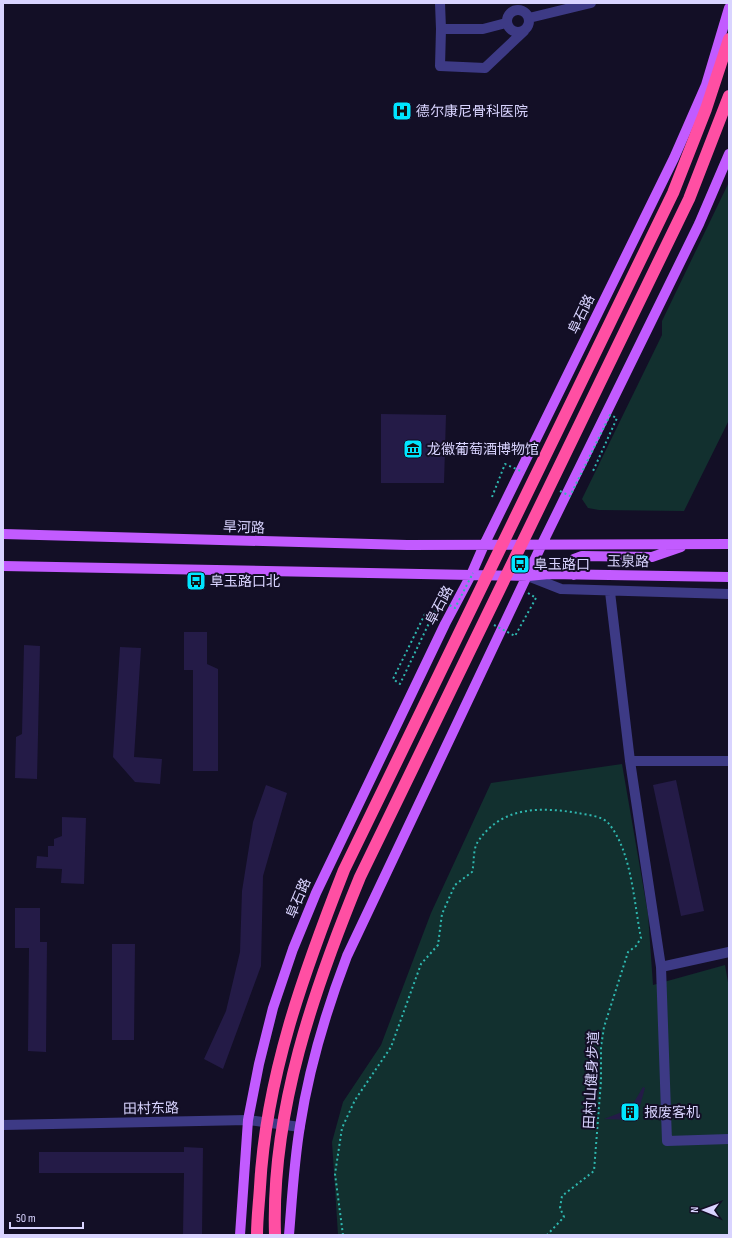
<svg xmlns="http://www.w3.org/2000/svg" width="732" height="1238" viewBox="0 0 732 1238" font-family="'Sofia Sans Condensed','Noto Sans SC',sans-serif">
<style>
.green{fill:#12302f}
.building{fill:#241b47}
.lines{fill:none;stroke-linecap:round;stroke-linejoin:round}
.path{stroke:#2fb8b0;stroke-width:2;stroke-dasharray:2 3;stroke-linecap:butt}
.minor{stroke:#3d3a85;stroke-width:10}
.major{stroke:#c25bff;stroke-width:10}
.path-bridge{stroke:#2fb8b0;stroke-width:2;stroke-dasharray:2 3;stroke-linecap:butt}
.highway-bridge{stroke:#ff4fa3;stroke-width:12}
.labels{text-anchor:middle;stroke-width:4;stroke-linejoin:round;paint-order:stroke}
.poi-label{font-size:14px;fill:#d9d4ff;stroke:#130f26;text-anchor:start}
.street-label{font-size:14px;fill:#d9d4ff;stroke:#130f26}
</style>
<rect width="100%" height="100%" fill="#130f26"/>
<path class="green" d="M729,182V420L684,511L599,510L588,508L582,499L662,335V321Z
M622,764L648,914L653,985L725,965L729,988V1235H338L332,1142L343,1102L381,1045L431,913L491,783Z"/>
<path class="building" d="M381,414L446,415L444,483H381Z
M184,632H207V664L218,669V771H193V670H184Z
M24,645L40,646L37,779L15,778L16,737L22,734Z
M120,647L141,648L134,757L162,759L160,784L135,782L113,757Z
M676,780L704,911L681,916L653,785Z
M266,785L287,793L263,876L261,966L223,1069L204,1059L226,1011L240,952L242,891L253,822Z
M62,817L86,818L84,884L61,883L62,869L36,868L37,856L48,857V846H54V839L62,836Z
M15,908H40V942H47L46,1052L28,1051L29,948H15Z
M112,944H135L134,1040H112Z
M643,1087L645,1088L636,1120L604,1119L630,1109Z
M184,1147L203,1148L202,1235H183L184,1173H39V1152H184Z"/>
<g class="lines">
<path class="path" d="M528,593L536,598
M425,614L437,620
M343,1235L335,1174L342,1128L355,1100L391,1047L421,964L438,945L442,914L450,896L455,885L472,872C475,861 472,849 479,840C503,806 541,807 578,813C588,815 603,816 609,824C632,852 634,904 641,938L636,946L628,952L604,1027L601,1047V1081L594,1171L562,1196L560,1208L564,1217L547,1235"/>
<path class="minor" d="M440,3L441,29H483L506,23
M507 21a11 11 0 1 1 22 0a11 11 0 1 1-22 0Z
M529,18L591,3
M441,29L440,66L485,68L524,31
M528,576L561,589L729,594
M610,592L630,761L661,967L667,1141L729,1139
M630,761H729
M661,967L729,952
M3,1125L248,1120L300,1127"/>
<path class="major" d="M3,534L407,545L729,544
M3,566L528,576L549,574L729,577
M574,575L570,566L574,559L582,556L652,557L681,547
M240,1235L248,1120L259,1064L273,1008L293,949L316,893L445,624L471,575L484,545L674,158L706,85L729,8
M289,1235C292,1199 294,1162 300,1126C309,1068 326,1011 347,956L542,544L699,224L729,154"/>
<path class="path-bridge" d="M560,491L570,496L610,415L617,418L593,471
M492,497L505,464L523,472
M425,614L393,679L400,684L440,600L455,608L473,573
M494,625L515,636L536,598"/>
<path class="highway-bridge" d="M257,1235C257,1219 259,1203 260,1187C266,1076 304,972 344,870L673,193L706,109L729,39
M275,1235C271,1111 314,989 360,877L689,199L729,96"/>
</g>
<defs>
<symbol id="hospital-square" viewBox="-11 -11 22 22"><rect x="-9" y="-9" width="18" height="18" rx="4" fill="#00e5ff" stroke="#130f26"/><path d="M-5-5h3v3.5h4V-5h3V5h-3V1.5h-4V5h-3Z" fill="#111"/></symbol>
<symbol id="museum-square" viewBox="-11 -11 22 22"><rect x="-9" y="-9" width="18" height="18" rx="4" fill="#00e5ff" stroke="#130f26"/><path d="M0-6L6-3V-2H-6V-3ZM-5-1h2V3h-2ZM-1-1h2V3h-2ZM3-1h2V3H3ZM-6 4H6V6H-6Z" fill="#111"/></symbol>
<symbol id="bus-square" viewBox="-11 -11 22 22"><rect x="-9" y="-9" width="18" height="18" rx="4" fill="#00e5ff" stroke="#130f26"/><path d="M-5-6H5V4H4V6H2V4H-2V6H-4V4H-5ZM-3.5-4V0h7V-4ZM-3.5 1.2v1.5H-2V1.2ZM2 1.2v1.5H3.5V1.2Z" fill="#111"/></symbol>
<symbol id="building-square" viewBox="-11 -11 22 22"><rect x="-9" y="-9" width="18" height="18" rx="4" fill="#00e5ff" stroke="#130f26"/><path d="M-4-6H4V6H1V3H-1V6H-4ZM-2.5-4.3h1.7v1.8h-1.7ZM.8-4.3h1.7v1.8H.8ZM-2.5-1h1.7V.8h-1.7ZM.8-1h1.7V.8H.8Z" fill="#111"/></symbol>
</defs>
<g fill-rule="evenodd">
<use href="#hospital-square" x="391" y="100" width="22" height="22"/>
<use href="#museum-square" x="402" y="438" width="22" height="22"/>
<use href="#bus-square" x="509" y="553" width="22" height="22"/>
<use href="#bus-square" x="185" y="570" width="22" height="22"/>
<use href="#building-square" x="619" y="1101" width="22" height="22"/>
</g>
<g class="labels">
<g class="poi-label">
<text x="416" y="116">德尔康尼骨科医院</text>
<text x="427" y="454">龙徽葡萄酒博物馆</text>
<text x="534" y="569">阜玉路口</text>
<text x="210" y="586">阜玉路口北</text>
<text x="644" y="1117">报废客机</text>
</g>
<g class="street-label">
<text transform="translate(581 314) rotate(-64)" y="5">阜石路</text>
<text transform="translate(244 527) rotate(2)" y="5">旱河路</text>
<text transform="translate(628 561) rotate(1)" y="5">玉泉路</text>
<text transform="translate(439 605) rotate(-62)" y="5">阜石路</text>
<text transform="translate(298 898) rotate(-67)" y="5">阜石路</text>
<text transform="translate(591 1080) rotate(-87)" y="5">田村山健身步道</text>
<text transform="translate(151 1108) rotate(-1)" y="5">田村东路</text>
</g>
</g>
<rect width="732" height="1238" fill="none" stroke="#d9d4ff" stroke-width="8"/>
<g transform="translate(704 1210) rotate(271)" stroke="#130f26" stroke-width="3" paint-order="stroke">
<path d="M0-3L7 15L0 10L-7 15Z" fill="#d9d4ff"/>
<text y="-6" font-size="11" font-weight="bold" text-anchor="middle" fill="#d9d4ff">N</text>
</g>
<path d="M10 1222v6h73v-6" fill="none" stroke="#d9d4ff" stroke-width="2"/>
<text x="16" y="1222" font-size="12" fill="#d9d4ff" stroke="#130f26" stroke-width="3" paint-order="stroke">50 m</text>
</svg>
